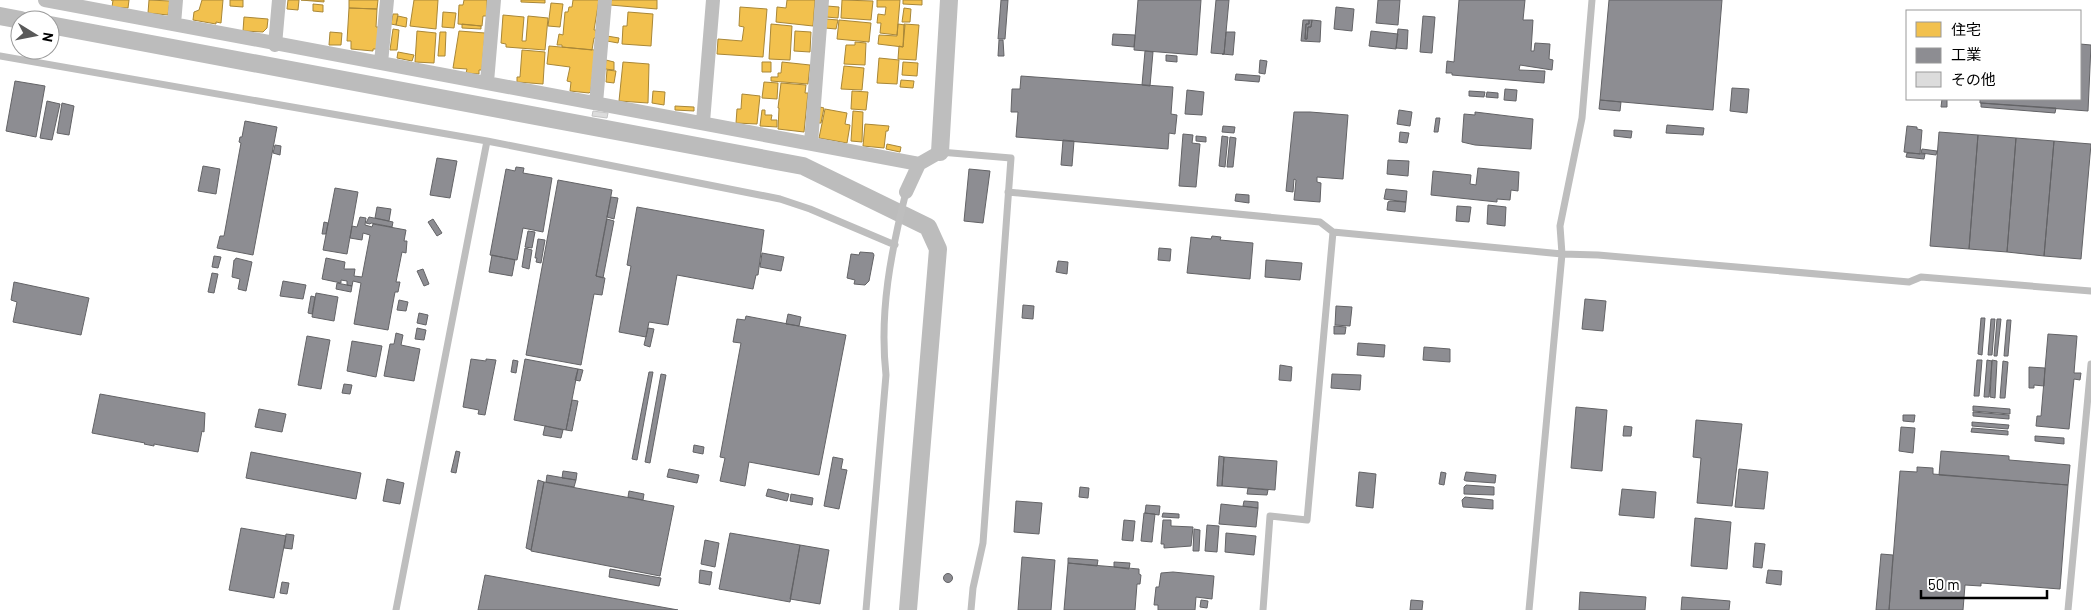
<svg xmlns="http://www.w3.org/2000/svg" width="2091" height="610" viewBox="0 0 2091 610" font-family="Barlow,'Noto Sans JP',sans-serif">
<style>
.homes{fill:#f2c14e;stroke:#a98737}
.industry{fill:#8d8d92;stroke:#636366}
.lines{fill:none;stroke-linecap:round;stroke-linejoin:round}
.canal{stroke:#bcbcbc;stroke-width:18}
.building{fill:#dcdcdc;stroke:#c5c5c5}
.service{stroke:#bebebe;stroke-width:7}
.minor{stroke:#bebebe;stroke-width:14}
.tertiary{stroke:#bebebe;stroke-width:18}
</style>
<rect width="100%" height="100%" fill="#fff"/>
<path class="homes" d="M111,0H129L128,8L112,7L113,0Z
M149,0L170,1L168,15L148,13Z
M202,0H223L221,23L216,22V24L193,20L194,12L199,10Z
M230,0H243V7L230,6Z
M288,0H299L298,10L287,9Z
M301,0H324V2Z
M349,0H378L377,9L349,8Z
M414,0H438L436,29L410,26Z
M464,0H487V16H483L482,26L458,24L459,5H463Z
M521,0H545V3L521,2Z
M573,0H599L594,30H596V38H594L592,50L562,47V45H557L559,34L563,35L565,12H568L569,7H572Z
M611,0H657V9L610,5Z
M787,0H815L813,26L776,22L777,7L786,8Z
M842,0L873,1L871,20L841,18Z
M877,0H900L897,35L880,33L881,23H877L878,14L885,15L886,7H877Z
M903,0H922V5L903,4Z
M551,3L563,4L560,27L548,26Z
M313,4L323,5V12L313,11Z
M827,6L839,7L838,18L826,17Z
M740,7L767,9L763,57L717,54L718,39L742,41L744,27L739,26Z
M349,8L377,9L376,27H379L377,49H373V51L351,49V41H347Z
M904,8L911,9L910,22H902Z
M443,12L456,13L454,28L442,27Z
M628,12L653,14L651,46L622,44L623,26H627Z
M393,14H398L396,25L391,24Z
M503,15L524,17L522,41H526L528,16L548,18L545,50L506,47V44L501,43Z
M398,16L407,18L406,27L396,25Z
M244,17L268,19L267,28L263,32L243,31Z
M826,19L838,20L836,29L825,28Z
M839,20L871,23L869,42L837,39Z
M462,24L481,26V29L462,28Z
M771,24L792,26L790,60L769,59Z
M898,24L905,25L903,47L878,44L879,35L897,36Z
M904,24L919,25L916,60L898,59L899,46L903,47Z
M393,29L399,30L397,50H390Z
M417,31L436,33L434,63L415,62Z
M459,31L485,33L482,70H479V74L466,73L467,69L453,68Z
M795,31L811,32L810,52L794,51Z
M330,32L342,33L341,45H329Z
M440,32H446L445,56H438Z
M607,36L619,38L618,43L607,41Z
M855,42L866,43L865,65L844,64L846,45H855Z
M549,46L595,50L591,91L589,93L570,91L571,82L567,81L570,67L547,64Z
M522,50L545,52L543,84L517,82V77H520Z
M398,52L414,55L412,61L397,58Z
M879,58L899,60L897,84L877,83Z
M606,60L614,62V70L605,69Z
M623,62L649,64L648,103L619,101Z
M762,62H771V72H762Z
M782,62L810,65L808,84L771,81V77H778V73H781Z
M903,62L918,63L917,76L902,75Z
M844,66L864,68L862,90L841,89Z
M607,70L616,71L614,83L606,82Z
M901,80L914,81L913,88L900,87Z
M764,82L778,83L777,99L762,98Z
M781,83L806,85L805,93H808L804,132L778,129L779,108H778Z
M653,91L665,92L664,105L652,103Z
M852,91L868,92L866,110L851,109Z
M742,94L760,96L757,124L736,123L737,109H741Z
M675,106L694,107V111L675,110Z
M820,107L824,108L821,123H818Z
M825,109L847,113L845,124L850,125L847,143L819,138Z
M762,110H765V115H772L771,120H777V127L760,126Z
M853,111L863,112L862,142L851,141Z
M865,124L889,126L888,131H886L884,148L863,146Z
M887,144L901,147L900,152L886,149Z"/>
<path class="industry" d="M1001,0H1008L1005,39H998Z
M1138,0H1201L1197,55L1134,50Z
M1216,0H1229L1224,54L1211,53Z
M1378,0H1400L1398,25L1376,23Z
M1459,0H1525L1523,20H1533L1531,51H1534L1535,43L1550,44L1549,59L1553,60L1552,70L1520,65L1519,70L1545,71L1544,83L1452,75V73H1446L1447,61L1454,62Z
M1609,0H1722L1713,110L1600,100Z
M1336,7L1354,9L1352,31L1334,29Z
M1423,16L1435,17L1432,53L1420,52Z
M1303,20H1309V24H1306L1305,39H1307L1308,27H1311L1312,20L1321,21L1320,42L1301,41Z
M1309,20H1312L1311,27H1308L1307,39H1305L1306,24H1309Z
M1398,29L1408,30L1407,49L1396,48Z
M1371,31L1398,34L1396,49L1369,46Z
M1226,32H1235L1233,55L1222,54H1224Z
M1113,34L1135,35L1134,47L1112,45Z
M999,40H1003L1004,56H998Z
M2080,44L2091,45L2088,111L1980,103V99H2080Z
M1145,51L1153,52L1150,86L1142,85Z
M1166,55L1177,56V62L1166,61Z
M1260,60L1267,61L1265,74L1259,73Z
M1236,74L1260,76L1259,82L1235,80Z
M1021,76L1173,87L1171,114L1177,115L1175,134L1169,133L1168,149L1016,137L1018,112H1011L1012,89H1020Z
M15,81L45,86L36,137L6,131Z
M1732,88L1749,89L1747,113L1730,111Z
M1505,89L1517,90L1516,101L1504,100Z
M1187,90L1204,92L1202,115L1185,114Z
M1469,91L1485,92L1484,97L1469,96Z
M1487,92L1498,93V98L1486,97Z
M1942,99H1947V107H1941Z
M1600,100L1621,102L1620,111L1599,109Z
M47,101L60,104L52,140L40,138Z
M62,103L74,106L69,135L57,133Z
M1981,103L2056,108L2055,113L1981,107Z
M1399,110L1412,112L1410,126L1397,124Z
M1294,112H1310L1348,115L1343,179L1317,177V182L1321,183L1320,202L1294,200L1296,180L1294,179L1293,192L1286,191Z
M1475,112L1533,119L1531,149L1475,145L1462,142L1464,114L1475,115Z
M1436,118H1440L1438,132H1434Z
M245,121L277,127L253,255L217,248L220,236H224L241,143L239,142L240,137H242Z
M1667,125L1704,128L1703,135L1666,133Z
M1223,126L1235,127L1234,133L1222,132Z
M1907,126L1917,127V129L1922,130L1920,154L1904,152Z
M1614,130L1632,131L1631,138L1614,136Z
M1400,132L1409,133L1407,143L1399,142Z
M1939,132L1978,135L1969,249L1930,246Z
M1183,134L1193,135L1192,143L1200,144L1196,187L1179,186Z
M1978,135L2016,138L2007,252L1969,249Z
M1196,136L1206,137V142L1196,141Z
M1222,136L1228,137L1225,167L1219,166Z
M1230,137L1236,138L1233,167H1227Z
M2016,138L2054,141L2044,256L2007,252Z
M1063,140L1074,141L1072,166L1061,165Z
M2054,141L2091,144L2081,259L2044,256Z
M275,145L281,146L280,155L273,153Z
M1922,149L1937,151L1936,155L1921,153Z
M1907,153L1925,154L1924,159L1906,157Z
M437,158L457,161L450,198L430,195Z
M1388,160L1409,161L1408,176L1387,174Z
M203,166L220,169L216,194L198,191Z
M516,167L524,168L523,173L552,178L543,232L523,228L517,260L490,255L506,169L515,171Z
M1478,168L1519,172L1518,191L1511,190L1510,200L1497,199V202L1431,195L1433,171L1471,175L1470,184L1476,185Z
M969,169L990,171L983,223L964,221Z
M558,180L612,190L596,276L605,278L602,295L594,294L581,365L526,355Z
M335,188L358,192L347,254L323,250Z
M1386,189L1407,191L1406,202L1384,199Z
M1236,194L1249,195V203L1235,201Z
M611,197L618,198L614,219L607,217Z
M1390,201L1406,202L1405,212L1387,210L1388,202Z
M1488,205L1506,207L1505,226L1487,224Z
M1457,206L1471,207L1469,222L1456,221Z
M377,207L391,209L389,221L375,218Z
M637,207L764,230L758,275H756L753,289L677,275L668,325L649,322L646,337L619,332L631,266L627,265Z
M360,217L366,218L365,225L372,227L373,224L406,230L404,241H407L406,253L402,252L396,282H400L398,292H395L388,330L354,324L361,283L353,281L352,286L347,285V281L341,280V283L322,279L326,258L345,262L344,269H355L354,276L362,277L370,235L363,233L362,240L350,238L352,226L357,227Z
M369,217L393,222L392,227L371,223L370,224L366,223Z
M433,219L442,233L437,236L428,222Z
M607,219L614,221L603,278L596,276Z
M324,222L328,223L326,234H322Z
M528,231L535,232L532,248L525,247Z
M1212,236L1221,237L1220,240L1253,243L1250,279L1187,273L1191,237L1211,239Z
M538,239L545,240L541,263L536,262L537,258H535Z
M525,248L532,250L529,269L522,267Z
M1159,248L1171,249L1170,261L1158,260Z
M860,252L873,253L874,255L869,281L865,285L854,284L855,280L847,278L851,254L859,255Z
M762,253L784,257L781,271L760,267Z
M492,255L515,260L512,276L489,272Z
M214,256L221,257L218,268L212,267Z
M236,258L252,262L246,291L238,289L240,279L232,277L234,260H235Z
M1266,260L1302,263L1300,280L1265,277Z
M1058,261L1068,262L1067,274L1056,272Z
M423,269L429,284L424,286L417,271Z
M212,273L218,274L214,293L208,292Z
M283,281L306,285L303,299L280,296Z
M14,282L89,298L81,335L13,322L17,302L11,300Z
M337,283L352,286L351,292L336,289Z
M316,293L338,297L334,321L312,317Z
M311,296L315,297L312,314L308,313Z
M1585,299L1606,301L1603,331L1582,329Z
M399,300L408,302L406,311L397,310Z
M1023,305L1034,306L1033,319L1022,318Z
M1336,306L1352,307L1350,326L1335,325Z
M419,313L428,315L426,325L417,323Z
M788,314L801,317L799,326L786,324Z
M746,316L846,335L819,475L749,462L745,486L720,481L725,458L720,457L741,343L733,342L737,319L745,320Z
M1981,318H1985L1982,355L1978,354Z
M1991,319H1995L1992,355H1988Z
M1997,319H2001L1997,356H1994Z
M2007,320H2011L2008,356H2004Z
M1334,326L1346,327L1345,334H1334Z
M417,328L426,330L424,340L415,339Z
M648,328L654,329L650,347L644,345Z
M396,333L403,335L401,345L420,349L414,381L384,376L390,344H394Z
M2048,334L2077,336L2074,373H2081L2080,380L2074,379L2069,429L2036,426L2037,416H2041Z
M307,336L330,340L321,389L298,385Z
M352,341L382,346L376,377L347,371Z
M1358,343L1385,345L1384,357L1357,355Z
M1424,347L1450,349V362L1423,360Z
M471,359L486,361V359L496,360L485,415L478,414L479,410L463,407Z
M525,359L578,369L566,430L514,420Z
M513,360L518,361L516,373L511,372Z
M1977,360H1982L1979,396H1974Z
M1987,360L1992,361L1989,397H1984Z
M1992,360L1997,361L1995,398L1990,397Z
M2003,361L2008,362L2005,398H2000Z
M1280,365L1292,367L1291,381L1279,380Z
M2029,367L2045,368L2044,386L2034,385V388H2029Z
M578,369L583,370L580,381L575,380Z
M649,372H653L637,460L632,459Z
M661,374L666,375L650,463L645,462Z
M1332,374L1361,375L1360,390L1331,388Z
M344,384L352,385L350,394L342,393Z
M100,394L205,413L204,432L202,431L198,452L154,444V446L144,444L145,443L92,433Z
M572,400L578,401L572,431L566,430Z
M1973,406L2010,409V414L1973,411Z
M1576,407L1607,410L1602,471L1571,468Z
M259,409L286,414L282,432L255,427Z
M1973,412L2009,415V419L1973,416Z
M1903,415H1915L1914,422L1903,421Z
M1696,420L1742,424L1732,506L1697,503L1701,458L1693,457Z
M1972,422L2009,425L2008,429L1972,426Z
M545,426L563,430L561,438L543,435Z
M1624,426L1632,427L1631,436H1623Z
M1901,427L1915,428L1913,453L1899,451Z
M1972,428L2008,431V435L1971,432Z
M2035,436L2064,438V444L2035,441Z
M694,445L704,447L703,454L693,452Z
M456,451L460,452L456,473L451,472Z
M1941,451L2009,456V460L2070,465L2068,485L1939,475Z
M251,452L361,473L356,499L246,478Z
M1219,456L1224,457L1222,486H1217Z
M833,457L843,459L841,469L847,470L839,509L824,506Z
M1224,457L1277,461L1275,490L1222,486Z
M1917,467L1933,468V474L2068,485L2060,589L1981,583V586L1965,585L1963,610H1889L1900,471L1917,472Z
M669,469L699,475L697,483L667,477Z
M1739,469L1768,472L1764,509L1735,507Z
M563,471L577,473L576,480L562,478Z
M1359,472L1376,474L1373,508L1356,506Z
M1441,472L1446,473L1444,485L1439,484Z
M1466,472L1496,475L1495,483L1466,481L1464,480Z
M547,475L576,480L574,487L546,482Z
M387,479L404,483L400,504L383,501Z
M538,480L544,482L531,550L526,548Z
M544,482L674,506L660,576L531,551Z
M1466,485L1494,487V495L1464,494V487Z
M1080,487L1089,488L1088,498L1079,497Z
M1248,488L1268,490L1267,495L1247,494Z
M768,489L789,494L787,501L766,496Z
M1622,489L1656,492L1654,518L1619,515Z
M629,491L644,494L643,500L628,497Z
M791,494L813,498L812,505L790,501Z
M1465,497L1493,500V509L1463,507L1462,500Z
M1016,501L1042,503L1039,534L1014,532Z
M1244,501L1258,502V508L1243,506Z
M1221,504L1258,508L1256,527L1219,524Z
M1146,505L1160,506L1159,515L1145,513Z
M1144,513L1155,514L1152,542L1141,541Z
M1163,513L1179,514V518L1162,517Z
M1695,518L1731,522L1727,569L1691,566Z
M1124,520L1135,521L1133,541L1122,540Z
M1163,520H1171V526L1193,527L1191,546L1164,548V544H1161Z
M1207,525L1219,526L1217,552L1205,551Z
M241,528L286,536L274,598L229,590Z
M1194,529L1200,530L1199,551H1193Z
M730,533L800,545L790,602L719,589Z
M1226,533L1256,536L1254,555L1225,552Z
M286,534L294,535L292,549L284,548Z
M705,540L719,543L715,567L701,564Z
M1755,543L1765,544L1762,568L1753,567Z
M800,545L829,550L820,604L790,599Z
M1881,554L1893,555L1889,610H1876Z
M1022,557L1055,560L1051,610H1018Z
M1068,558L1098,560L1097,566L1068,563Z
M1114,562L1130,563L1129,569L1114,567Z
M1068,563L1139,569V574L1141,575L1140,584H1137L1135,610H1064Z
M610,569L661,578L659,586L609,577Z
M700,570L712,572L710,585L699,583Z
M1768,570L1782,571L1781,585L1766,583Z
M1173,572L1214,576L1212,599L1196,597L1195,610H1158V605H1154L1156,587H1159L1161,573Z
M943.5 578a4.5 4.5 0 1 1 9 0a4.5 4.5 0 1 1-9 0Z
M485,575L678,610H478Z
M282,582L289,583L287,594L280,593Z
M1580,592L1646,597L1645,610H1579Z
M1682,597L1730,601L1729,610H1681Z
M1201,600L1208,601L1207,608L1200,607Z
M1411,600L1423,601L1422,610H1410Z"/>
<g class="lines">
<path class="canal" d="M0,16L21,20
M50,25L803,166L928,227L938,249L908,610"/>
</g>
<path class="building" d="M593,111L608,113L607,118L592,116Z"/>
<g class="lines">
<path class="service" d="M0,56L487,141L780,199L810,209L895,245
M940,152L1011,158L983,543L973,588L971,610
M1008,192L1320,222L1333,232L1562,254L1598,255L1909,282L1921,277L2091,291
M396,610L487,141
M866,610L886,375C879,312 891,252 906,192
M1263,610L1270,516L1307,520L1333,232
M1529,610L1562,254L1560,226L1582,118L1592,0
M2068,610L2091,364"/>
<path class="minor" d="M45,0L919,164
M174,24L176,0
M275,45L279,0
M381,63L387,0
M487,82L494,0
M596,103L605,0
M703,122L713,0
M811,143L822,0
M906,192L919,164L940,152"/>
<path class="tertiary" d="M940,152L949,0"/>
</g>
<rect x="1906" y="10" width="175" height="90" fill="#ffffff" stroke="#999999"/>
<rect x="1916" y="22" width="25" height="15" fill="#f2c14e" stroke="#999999"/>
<text x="1951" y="35" font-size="15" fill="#000000">住宅</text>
<rect x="1916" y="48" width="25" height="15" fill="#8d8d92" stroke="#999999"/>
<text x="1951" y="60" font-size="15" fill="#000000">工業</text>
<rect x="1916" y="72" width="25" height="15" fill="#dcdcdc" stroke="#999999"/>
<text x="1951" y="85" font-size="15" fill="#000000">その他</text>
<g transform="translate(35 35) rotate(100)"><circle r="24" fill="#ffffff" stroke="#999999"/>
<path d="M0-4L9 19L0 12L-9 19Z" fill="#595959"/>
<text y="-8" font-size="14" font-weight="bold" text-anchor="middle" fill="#000000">N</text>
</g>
<path d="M1921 590v8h126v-8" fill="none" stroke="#000000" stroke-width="2.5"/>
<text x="1928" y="590" font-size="15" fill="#000000" stroke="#ffffff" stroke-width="4" paint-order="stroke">50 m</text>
</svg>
